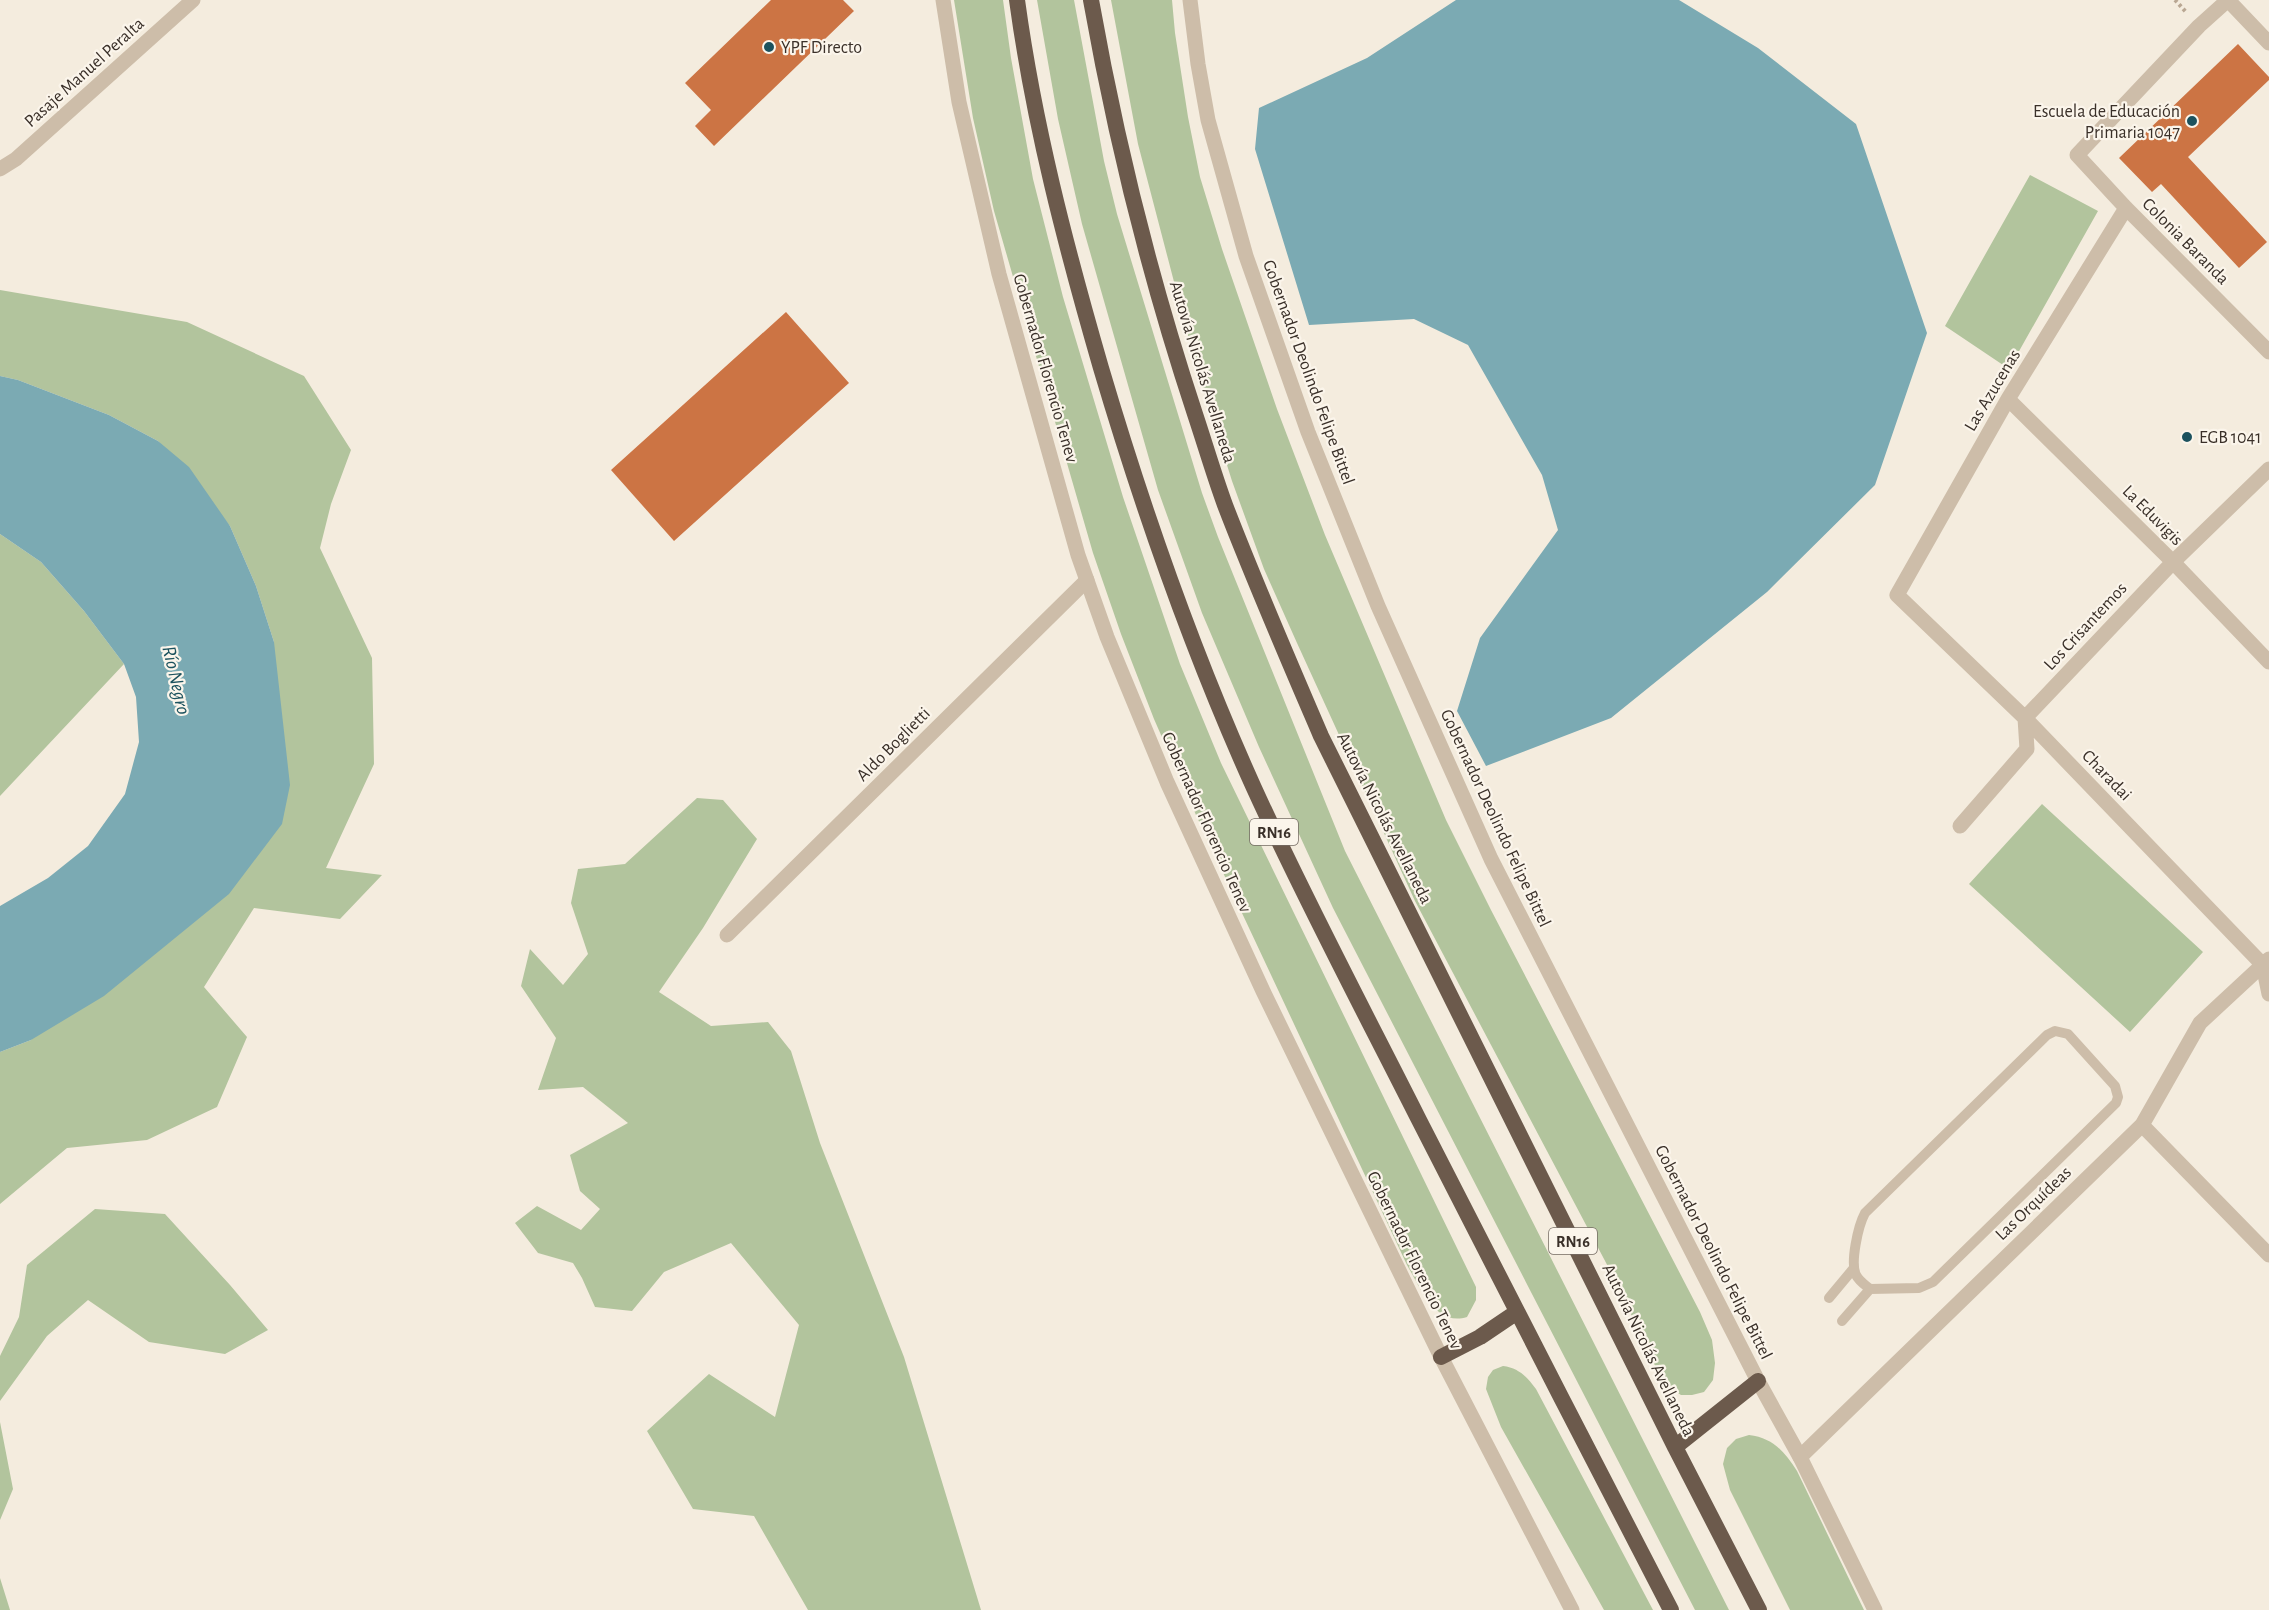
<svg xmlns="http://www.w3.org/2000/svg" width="2269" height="1610" viewBox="0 0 2269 1610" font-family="'Alegreya Sans',sans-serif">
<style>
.green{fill:#b2c49d}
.water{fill:#7baab3}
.building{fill:#cc7444}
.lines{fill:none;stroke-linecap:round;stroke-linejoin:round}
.path{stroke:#b9a793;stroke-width:4;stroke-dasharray:3 3;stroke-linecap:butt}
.service{stroke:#cdbda9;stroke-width:10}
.minor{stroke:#cdbda9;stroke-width:15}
.tertiary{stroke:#cdbda9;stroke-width:15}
.trunk{stroke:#6c5a4c;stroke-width:16}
.poi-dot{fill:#1c525e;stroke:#fbf5eb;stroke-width:2}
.labels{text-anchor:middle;stroke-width:4.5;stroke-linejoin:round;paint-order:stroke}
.shield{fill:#fbf5eb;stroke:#746b63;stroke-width:1.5}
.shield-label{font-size:16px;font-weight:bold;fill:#3a3029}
.poi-label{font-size:18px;fill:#3a3029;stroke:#fbf5eb;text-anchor:start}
.street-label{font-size:18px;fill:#3a3029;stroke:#fbf5eb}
.water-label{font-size:20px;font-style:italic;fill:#1c525e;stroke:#fbf5eb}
</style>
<rect width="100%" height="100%" fill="#f4ecde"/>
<path class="green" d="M954,0H1003L1011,58L1033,179L1063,297L1123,497L1180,664L1221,763L1476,1287V1300L1467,1317C1435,1327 1420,1287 1407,1265L1196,815L1154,719L1121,634L1093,553L994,211L973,118Z
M1037,0H1074L1104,161L1117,214L1202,493L1218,537L1345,851L1729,1610H1695L1333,908L1259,747L1202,613L1158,490L1082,224L1058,119Z
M1111,0H1172L1175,33L1188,117L1200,177L1222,249L1277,409L1325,535L1446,820L1491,910L1700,1312L1712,1340L1715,1363L1713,1380L1704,1392L1692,1395H1681L1668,1387L1658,1372L1613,1276L1415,901L1297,643L1264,569L1232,481L1196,366L1138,144Z
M2030,175L2098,211L2009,369L1945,326Z
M0,290L187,322L304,376L351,450L331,504L320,548L372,658L374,764L326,868L382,875L340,919L254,908L204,987L247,1037L217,1107L147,1140L67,1148L0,1204V1052L31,1040L274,642L256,586L230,526L158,441L109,415L18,380L0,376Z
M0,534L41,562L84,611L124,664L0,796Z
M697,798L723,800L757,839L703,928L659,992L711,1026L768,1022L791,1051L820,1143L904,1357L981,1610H808L754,1516L693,1509L647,1431L709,1374L775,1417L799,1325L731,1243L664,1272L632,1311L595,1307L582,1278L573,1263L538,1253L515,1223L537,1206L581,1230L600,1209L580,1191L570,1155L628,1123L583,1087L538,1090L556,1038L521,986L530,949L563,985L588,954L571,903L578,869L625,864Z
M2042,804L2203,952L2130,1032L1969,884Z
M95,1209L165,1214L230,1285L268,1330L225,1354L149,1342L88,1300L47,1336L0,1401V1356L19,1317L27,1265Z
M1503,1366C1519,1368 1527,1377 1536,1389L1653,1610H1604L1501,1427L1486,1389L1488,1377L1493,1370Z
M0,1422L13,1489L0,1520Z
M1749,1435C1773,1438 1784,1451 1797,1471L1864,1610H1790L1730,1490L1723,1464L1727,1448L1736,1439Z
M0,1578L10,1610H0Z"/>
<path class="water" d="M1456,0H1679L1758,48L1856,124L1927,333L1875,485L1767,592L1611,718L1486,766L1457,711L1480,638L1558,530L1542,475L1468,345L1414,319L1309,325L1255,149L1259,108L1367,58Z
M0,376L18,380L109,415L158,441L189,467L230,526L256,586L274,642L290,785L282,824L229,894L104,996L31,1040L0,1052V906L48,878L88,846L125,794L139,742L136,697L124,664L84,611L41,562L0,534Z"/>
<path class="building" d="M771,0H843L854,11L714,146L695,126L711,110L685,83Z
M2238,44L2269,77V80L2188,157L2267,242L2239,268L2161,184L2152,192L2119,158Z
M786,312L849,383L674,541L611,470Z"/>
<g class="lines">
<path class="path" d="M2175,0L2187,13"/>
<path class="service" d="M2055,1031L2068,1034L2115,1086L2118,1097L2116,1103L1933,1282L1919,1288L1870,1289C1865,1285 1859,1281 1856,1275C1850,1263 1858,1226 1865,1213L2047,1035Z
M1829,1298L1854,1268
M1842,1321L1870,1289"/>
<path class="minor" d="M2228,0L2199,26L2077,155L2126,208L2269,352
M2228,0L2269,43
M0,169L16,159L193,0
M2126,208L2008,399L1897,595L2025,718L2263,965L2269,994
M2008,399L2173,562L2269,662
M1960,826L2027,749L2025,718L2173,562L2269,469
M727,935L1087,580
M2142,1125L2269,1255
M1800,1457L2142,1125L2200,1023L2269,959"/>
<path class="tertiary" d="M943,0L959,102L999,274L1078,555L1107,637L1167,782L1263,991L1441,1357L1572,1610
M1190,0L1198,64L1208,120L1246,256L1308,432L1378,606L1491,859L1758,1381L1800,1457L1875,1610"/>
<path class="trunk" d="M1017,0C1034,125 1066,247 1101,368C1143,510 1193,653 1254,788C1305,900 1363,1009 1418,1118C1502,1283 1586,1446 1671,1610
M1091,0C1116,141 1150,278 1195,414C1205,444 1214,475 1225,505C1255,583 1288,659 1321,736L1675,1447L1759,1610
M1441,1357L1480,1337L1517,1312
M1675,1447L1758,1381"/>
</g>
<g class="poi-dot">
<circle cx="769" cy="47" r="6"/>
<circle cx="2192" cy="121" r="6"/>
<circle cx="2187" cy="437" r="6"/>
</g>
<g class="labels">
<g class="shield">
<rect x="1250" y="819" width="48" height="26" rx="4.5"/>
<rect x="1549" y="1228" width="48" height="26" rx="4.5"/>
</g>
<g class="shield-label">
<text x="1274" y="838">RN16</text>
<text x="1573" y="1247">RN16</text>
</g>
<g class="poi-label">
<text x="781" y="53">YPF Directo</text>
<text x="2180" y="117" text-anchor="end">Escuela de Educación<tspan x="2180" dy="21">Primaria 1047</tspan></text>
<text x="2199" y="443">EGB 1041</text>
</g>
<g class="street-label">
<text transform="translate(84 72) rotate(-42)" y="6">Pasaje Manuel Peralta</text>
<text transform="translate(2186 241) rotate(45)" y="6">Colonia Baranda</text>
<text transform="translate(1046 368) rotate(74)" y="6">Gobernador Florencio Tenev</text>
<text transform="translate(1203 372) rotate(73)" y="6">Autovía Nicolás Avellaneda</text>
<text transform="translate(1309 372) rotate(70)" y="6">Gobernador Deolindo Felipe Bittel</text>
<text transform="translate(1992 390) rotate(-59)" y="6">Las Azucenas</text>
<text transform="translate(2153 515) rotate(45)" y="6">La Eduvigis</text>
<text transform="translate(2085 626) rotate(-47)" y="6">Los Crisantemos</text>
<text transform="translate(893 744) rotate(-45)" y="6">Aldo Boglietti</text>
<text transform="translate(2107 775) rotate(46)" y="6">Charadai</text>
<text transform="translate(1385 818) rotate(63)" y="6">Autovía Nicolás Avellaneda</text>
<text transform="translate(1496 818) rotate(65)" y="6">Gobernador Deolindo Felipe Bittel</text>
<text transform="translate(1207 822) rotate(66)" y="6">Gobernador Florencio Tenev</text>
<text transform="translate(2033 1203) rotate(-44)" y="6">Las Orquídeas</text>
<text transform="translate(1714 1252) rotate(63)" y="6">Gobernador Deolindo Felipe Bittel</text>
<text transform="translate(1415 1260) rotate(64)" y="6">Gobernador Florencio Tenev</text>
<text transform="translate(1649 1350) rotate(64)" y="6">Autovía Nicolás Avellaneda</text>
</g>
<g class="water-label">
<text transform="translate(177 680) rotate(77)" y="7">Río Negro</text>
</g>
</g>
</svg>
